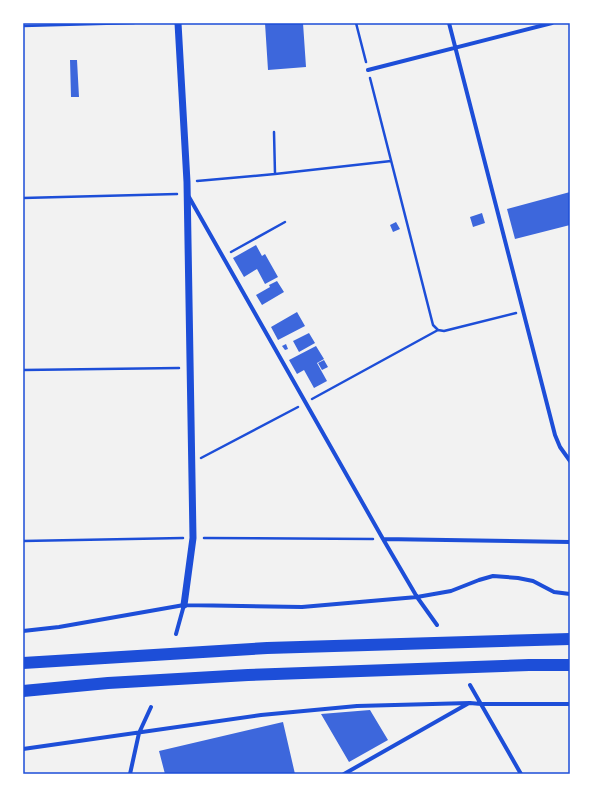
<svg xmlns="http://www.w3.org/2000/svg" width="593" height="797" viewBox="0 0 593 797" font-family="'PT Sans',sans-serif">
<style>
.building{fill:#3d67dc}
.lines{fill:none;stroke-linecap:round;stroke-linejoin:round}
.path{stroke:#1d4ed8;stroke-width:2.5}
.minor{stroke:#1d4ed8;stroke-width:4}
.tertiary{stroke:#1d4ed8;stroke-width:7}
.motorway{stroke:#1d4ed8;stroke-width:12}
.neatline{fill:none;stroke:#1d4ed8;stroke-width:1.5}
</style>
<rect width="100%" height="100%" fill="#f2f2f2"/>
<path class="building" d="M265,23H303L306,67L268,70Z
M70,60H77L79,97H71Z
M570,192V225L515,239L507,209Z
M482,213L485,223L473,227L470,217Z
M396,222L400,229L393,232L390,225Z
M256,245L262,256L265,254L278,277L265,284L257,269L244,277L233,258Z
M277,281L284,292L262,305L256,295L270,287L269,285Z
M297,312L305,326L278,340L271,327Z
M309,333L315,343L299,352L293,341Z
M286,344L288,349L285,350L282,346Z
M316,346L324,359L317,363L327,381L314,388L304,370L297,374L289,360Z
M324,360L328,367L322,370L318,363Z
M370,710L388,740L349,762L321,714Z
M283,722L295,774H165L159,751Z"/>
<g class="lines">
<path class="path" d="M356,23L366,62
M23,26L134,23
M370,78L433,325L438,330
M274,132L275,174
M197,181L275,174L391,161
M23,198L177,194
M231,252L285,222
M23,370L179,368
M312,399L438,330L444,331L516,313
M201,458L298,407
M204,538L373,539
M23,541L183,538"/>
<path class="minor" d="M449,23L555,435L560,447L570,461
M368,70L552,23
M189,197L383,539L417,597L437,625
M383,539L570,542
M23,631L59,627L184,605L302,607L417,597L451,591L479,580L493,576L518,578L533,581L554,592L570,594
M176,634L184,605
M470,685L521,774
M23,749L261,715L357,706L470,703L481,704H570
M130,774L139,733L151,707
M344,774L469,703"/>
<path class="tertiary" d="M178,23L187,182L193,538L184,605"/>
<path class="motorway" d="M23,663L267,648L570,639
M23,691L108,683L248,675L529,665H570"/>
</g>
<rect width="593" height="797" fill="none" stroke="#ffffff" stroke-width="48"/>
<rect x="24" y="24" width="545" height="749" class="neatline"/>
</svg>
